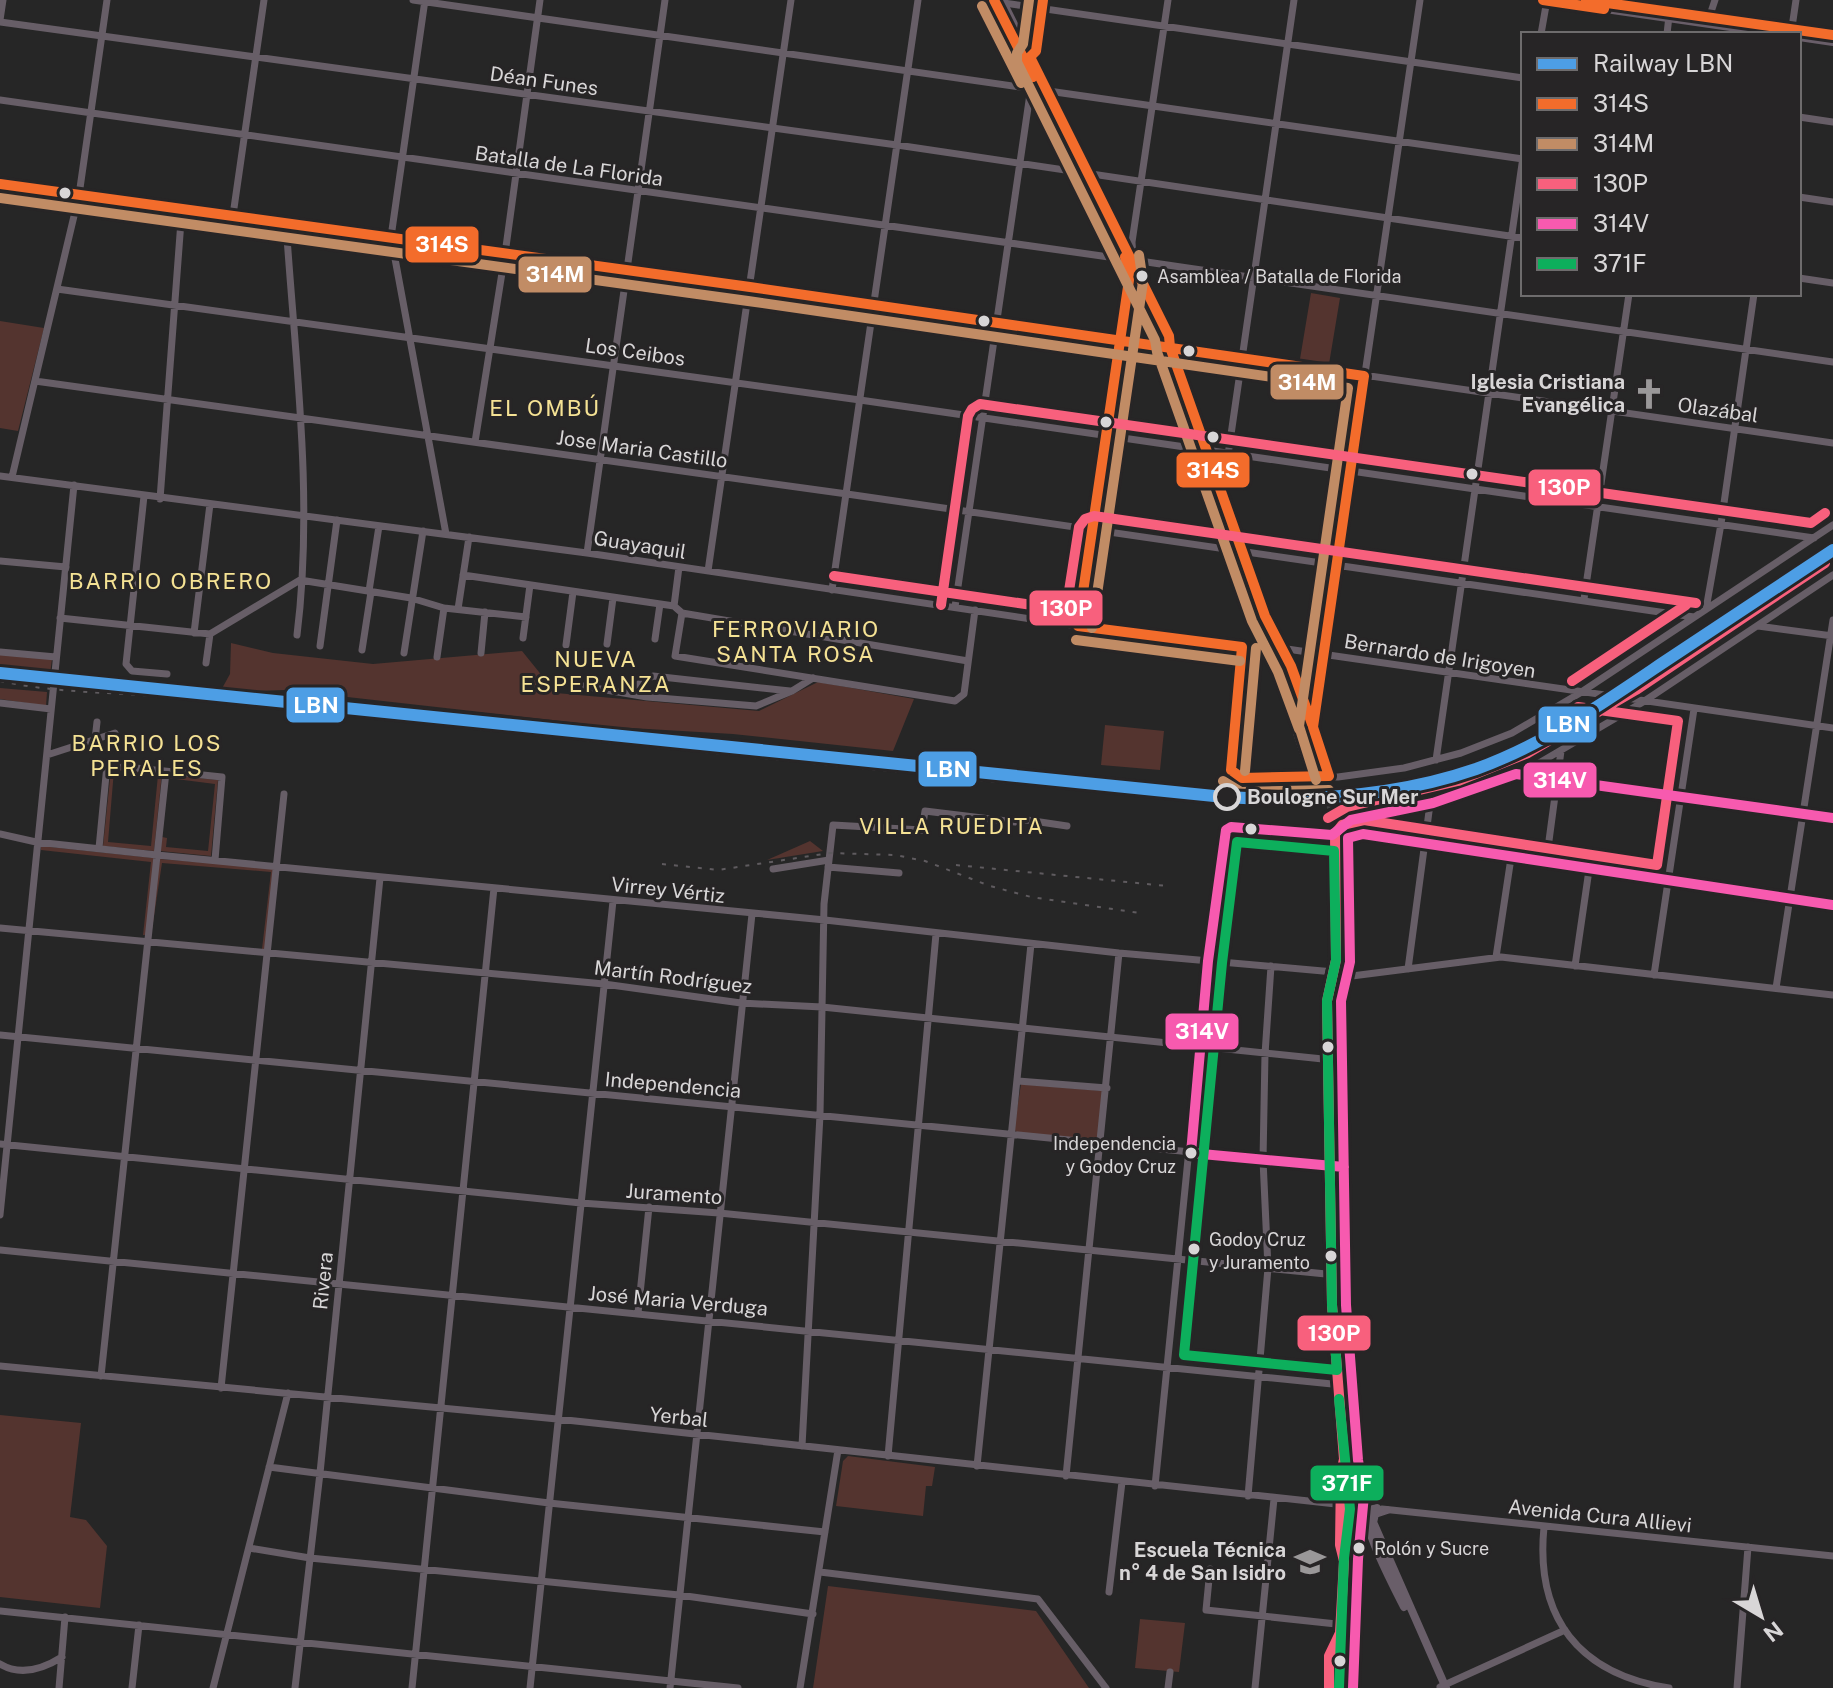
<svg xmlns="http://www.w3.org/2000/svg" width="1833" height="1688" viewBox="0 0 1833 1688" font-family="'Public Sans',sans-serif">
<style>
.green{fill:#54342f;fill-rule:evenodd}
.lines{fill:none;stroke-linecap:round;stroke-linejoin:round}
.major-tunnel{stroke:#414041;stroke-width:8;stroke-dasharray:8 4;stroke-linecap:butt}
.minor{stroke:#675e67;stroke-width:7}
.major{stroke:#695e69;stroke-width:8}
.rail{stroke:#5f5b5f;stroke-width:2;stroke-dasharray:4 8;stroke-linecap:butt}
.bus-1-casing{stroke:#272526;stroke-width:16}
.bus-2-casing{stroke:#272526;stroke-width:16}
.bus-3-casing{stroke:#272526;stroke-width:16}
.bus-4-casing{stroke:#272526;stroke-width:16}
.bus-5-casing{stroke:#272526;stroke-width:16}
.bus-1{stroke:#f36c2b;stroke-width:10}
.bus-2{stroke:#c18c65;stroke-width:10}
.bus-3{stroke:#f8607d;stroke-width:10}
.bus-4{stroke:#f75aaf;stroke-width:10}
.bus-5{stroke:#0daf5c;stroke-width:10}
.rail-1-casing{stroke:#272526;stroke-width:18}
.rail-1{stroke:#4d9ee5;stroke-width:12}
.bus-dot{fill:#d8d6d7;stroke:#272526;stroke-width:3}
.stop-dot{fill:#272526;stroke:#d8d6d7;stroke-width:4}
.labels{text-anchor:middle;stroke-width:6;stroke-linejoin:round;paint-order:stroke}
.bus-label{font-size:18px;fill:#d8d6d7;stroke:#272526;text-anchor:start}
.street-label{font-size:20px;fill:#d8d6d7;stroke:#272526}
.poi-label{font-size:20px;font-weight:bold;fill:#d8d6d7;stroke:#272526;text-anchor:end}
.stop-label{font-size:20px;font-weight:bold;fill:#d8d6d7;stroke:#272526;text-anchor:start}
.neighbourhood-label{font-size:22px;letter-spacing:2px;fill:#f5e294;stroke:#272526}
.line-badge{stroke:#272526;stroke-width:3}
.badge-label{font-size:22px;text-anchor:middle;font-weight:bold;fill:#fff}
</style>
<rect width="100%" height="100%" fill="#262626"/>
<path class="green" d="M1311,293L1340,298L1329,364L1300,359Z
M0,321L44,328L18,431L0,428Z
M231,643L273,653L373,664L522,651L556,693L759,711L818,682L914,699L893,751L733,734L614,727L285,690L220,692L230,674Z
M0,654L52,659L50,674L0,670Z
M0,688L47,692L46,706L0,699Z
M1105,725L1164,731L1160,770L1101,765Z
M111,769L162,773L154,851L103,846ZM114,770L158,775L151,846L108,842Z
M168,775L218,780L211,856L160,851ZM168,778L215,784L208,851L166,847L167,838L162,837Z
M810,841L823,851L767,860Z
M41,846L154,858L146,935H143L151,862L41,850Z
M159,859L275,868L265,949H262L271,872L162,863L151,936Z
M1021,1084L1104,1091L1098,1141L1017,1133L1014,1129Z
M0,1415L81,1423L70,1517L86,1520L107,1546L100,1608L0,1597Z
M848,1456L935,1467L932,1486H926L923,1516L836,1506L843,1461Z
M828,1586L1036,1611L1089,1688H813Z
M1140,1619L1185,1623L1179,1672L1135,1668Z"/>
<g class="lines">
<path class="major-tunnel" d="M1317,766L1334,816L1339,850"/>
<path class="minor" d="M413,0L1523,159
M425,0L391,237L446,534
M983,0L1523,78
M0,20L3,0
M1708,21L1715,0
M0,22L897,145L1523,238
M1541,34L1547,0
M1667,34L1669,16
M1791,34L1796,0
M1030,57L1036,51L1043,0
M0,100L1116,258L1128,263
M1799,117L1833,122
M1799,197L1833,202
M233,215L264,0
M286,223C295,359 314,499 297,635
M1133,259L1132,242L1168,0
M1133,260L1833,362
M1799,278L1833,283
M57,289L860,400L1814,538
M1170,347L1833,443
M35,381L847,494L1694,617
M475,442L505,254L540,0
M0,476L587,553L1078,626L1274,652L1276,672L1311,776
M12,477L79,195L107,0
M1219,481L1226,469L1294,0
M144,496L126,664L132,671L167,674
M160,499L182,208
M587,553L665,0
M0,561L66,567
M708,571L791,0
M463,575L674,606L682,613L968,661
M832,590L918,0
M369,591L379,526
M1584,599L1629,294
M674,606L679,567
M955,607L1031,87
M458,609L469,537
M1706,609L1721,524L1754,294
M682,613L675,656L955,701L964,694L975,610
M60,618L210,634L300,580L411,598L444,608L526,617
M1078,626L1129,280L1128,265
M1758,626L1833,636
M194,633L210,504
M523,638L530,585
M655,639L660,604
M607,644L613,598
M566,645L573,592
M320,646L337,520
M1242,647L1230,765L1237,776L1338,777L1404,768L1461,753L1512,733L1580,693L1833,525
M1280,648L1833,728
M362,650L371,592
M0,652L56,657
M404,653L423,531
M481,653L485,612
M437,657L444,608
M1287,660L1313,727L1329,776
M206,663L210,634
M571,684L647,697L756,706L792,691L813,678
M624,692L653,676L790,691
M0,703L51,709
M1313,727L1420,0
M95,740L97,722
M47,755L115,733
M1436,760L1523,157
M1518,774L1833,818
M0,834L36,842L157,855L825,920L1119,953L1334,972
M1332,835L1342,825L1351,820L1462,794L1534,766L1643,702L1833,575
M1332,835L1333,965
M1348,838L1350,962L1344,977L1501,957L1833,995
M99,848L107,765L222,777L215,860
M1546,863L1561,751
M828,867L899,873
M773,869L829,860
M0,928L604,984L741,1003L822,1007L1342,1061
M1496,957L1511,858
M1575,966L1589,870
M1408,969L1430,804
M1654,975L1694,709
M1776,988L1833,620
M0,1035L1344,1167
M1018,1081L1107,1088
M0,1144L581,1203L719,1213L1346,1276
M0,1215L74,485
M0,1250L1352,1386
M638,1313L649,1207
M0,1366L557,1419L1354,1506
M101,1376L166,772
M221,1388L284,794
M802,1446L820,1115L824,904L833,825L922,830L925,811L1015,822L1020,819L1067,826
M888,1456L936,934
M977,1466L1031,944
M269,1467L549,1503L825,1532
M1066,1476L1119,953
M1155,1486L1208,961L1226,830L1231,827L1348,838L1363,834L1833,905
M1248,1496L1268,1268L1263,1160L1265,1054L1271,966
M1382,1509L1833,1556
M1544,1527C1535,1618 1579,1674 1669,1688
M249,1548L310,1558L679,1595L813,1614
M1210,1569L1206,1610L1355,1626
M820,1572L1038,1599L1106,1688
M1109,1592L1122,1482
M0,1611L738,1688
M0,1664C20,1676 43,1669 62,1657
M1440,1687L1565,1630
M59,1688L65,1617
M132,1688L139,1625
M213,1688L288,1393
M295,1688L320,1473L380,878
M412,1688L494,888
M530,1688L613,901
M670,1688L752,914
M800,1688L838,1450
M1168,1688L1170,1672
M1255,1688L1274,1499
M1737,1688L1748,1547"/>
<path class="major" d="M994,0L1118,243
M1002,0L1169,336L1170,347L1265,616V626L1290,688L1317,766
M1543,0L1779,34
M1586,0L1833,35
M1799,37L1833,42
M0,184L1170,347
M1126,259L1163,338L1170,346
M1266,617L1288,669L1289,679
M1339,850L1341,944C1347,959 1347,985 1341,1001
M1341,944C1334,959 1336,986 1341,1001L1346,1305L1358,1460C1367,1484 1364,1534 1358,1559L1353,1688
M1366,1506L1446,1688
M1377,1508C1371,1510 1369,1509 1367,1515C1364,1530 1396,1591 1404,1607
M1373,1523L1375,1514L1387,1510
M1357,1555C1351,1531 1352,1485 1358,1461
M1343,1688V1659L1354,1638"/>
<path class="rail" d="M0,681C55,693 110,692 166,697L999,782L1056,784
M662,864L718,870L830,853L895,855L925,861L990,886L1031,897L1140,913
M956,865L1167,886"/>
<defs>
<path id="bus-1" d="M994,0L1033,77
M1043,0L1036,51L1030,57L1169,336L1170,347L1265,616L1291,666L1312,724
M1543,0L1604,9
M1586,0L1833,35
M0,184L750,287L1364,376L1313,727L1329,776
M1078,626L1129,280L1125,257
M1078,626L1242,647
M1231,770L1242,647
M1231,770L1242,778L1329,776"/>
<path id="bus-2" d="M1029,0L1023,44L1017,53V62L1155,340L1157,352L1252,621L1278,672L1299,729
M982,6L1021,83
M0,198L748,301L1348,388L1299,726L1316,780
M1092,628L1143,282L1139,255
M1076,640L1240,661
M1245,771L1256,648
M1223,781L1241,792L1329,790"/>
<path id="bus-3" d="M834,576L1066,610L1079,527L1085,519L1094,516L1696,603
M941,605L968,416L972,409L980,404L1811,523L1825,513
M1572,681L1686,605
M1328,818L1347,807L1458,781L1528,753L1636,690L1825,563
M1329,1688V1656L1340,1633L1344,1561L1340,1545L1341,1472L1344,1459L1332,1305L1327,1001L1336,960L1335,834L1342,825L1364,820L1657,865L1678,721L1578,707"/>
<path id="bus-4" d="M1344,1167L1191,1153L1208,961L1226,830L1231,827L1332,835L1351,820L1433,803L1516,774L1833,818
M1353,1688L1358,1559L1364,1495L1358,1460L1346,1305L1341,1001L1350,962L1348,838L1363,834L1833,905"/>
<path id="bus-5" d="M1237,842L1334,851L1336,960L1327,1001L1332,1305L1337,1370L1184,1355L1222,963Z
M1339,1687L1344,1558L1350,1509L1339,1399"/>
</defs>
<use href="#bus-1" class="bus-1-casing"/>
<use href="#bus-2" class="bus-2-casing"/>
<use href="#bus-3" class="bus-3-casing"/>
<use href="#bus-4" class="bus-4-casing"/>
<use href="#bus-5" class="bus-5-casing"/>
<use href="#bus-1" class="bus-1"/>
<use href="#bus-2" class="bus-2"/>
<use href="#bus-3" class="bus-3"/>
<use href="#bus-4" class="bus-4"/>
<use href="#bus-5" class="bus-5"/>
<defs>
<path id="rail-1" d="M0,673L1224,797C1309,802 1395,797 1476,769C1543,745 1602,704 1661,664C1718,626 1776,588 1833,550"/>
</defs>
<use href="#rail-1" class="rail-1-casing"/>
<use href="#rail-1" class="rail-1"/>
</g>
<defs>
<symbol id="church-bare" viewBox="-9 -9 18 18"><path d="M-1.2-6h2.4v3.5h3.3v2.4h-3.3V6h-2.4V-.1h-3.3v-2.4h3.3Z" fill="#9a9899" stroke="#272526" stroke-width="2.5" paint-order="stroke"/></symbol>
<symbol id="school-bare" viewBox="-9 -9 18 18"><path d="M0-5L7-2L0 1L-7-2ZM-4 1L0 2.5L4 1V4Q0 6-4 4Z" fill="#9a9899" stroke="#272526" stroke-width="2.5" paint-order="stroke"/></symbol>
</defs>
<g fill-rule="evenodd">
<use href="#church-bare" x="1627" y="372" width="44" height="44"/>
<use href="#school-bare" x="1288" y="1540" width="44" height="44"/>
</g>
<g class="bus-dot">
<circle cx="65" cy="193" r="7"/>
<circle cx="1142" cy="276" r="7"/>
<circle cx="984" cy="321" r="7"/>
<circle cx="1189" cy="351" r="7"/>
<circle cx="1106" cy="422" r="7"/>
<circle cx="1213" cy="437" r="7"/>
<circle cx="1472" cy="474" r="7"/>
<circle cx="1251" cy="829" r="7"/>
<circle cx="1328" cy="1047" r="7"/>
<circle cx="1191" cy="1153" r="7"/>
<circle cx="1194" cy="1249" r="7"/>
<circle cx="1331" cy="1256" r="7"/>
<circle cx="1359" cy="1548" r="7"/>
<circle cx="1340" cy="1661" r="7"/>
</g>
<circle class="stop-dot" cx="1227" cy="797" r="12"/>
<g class="labels">
<g class="bus-label">
<text x="1157" y="283">Asamblea / Batalla de Florida</text>
<text x="1176" y="1150" text-anchor="end">Independencia<tspan x="1176" dy="23">y Godoy Cruz</tspan></text>
<text x="1209" y="1246">Godoy Cruz<tspan x="1209" dy="23">y Juramento</tspan></text>
<text x="1374" y="1555">Rolón y Sucre</text>
</g>
<g class="street-label">
<text transform="translate(544 81) rotate(8)" y="7">Déan Funes</text>
<text transform="translate(569 166) rotate(8)" y="7">Batalla de La Florida</text>
<text transform="translate(635 352) rotate(8)" y="7">Los Ceibos</text>
<text transform="translate(1718 410) rotate(8)" y="7">Olazábal</text>
<text transform="translate(642 449) rotate(8)" y="7">Jose Maria Castillo</text>
<text transform="translate(640 545) rotate(9)" y="7">Guayaquil</text>
<text transform="translate(1440 656) rotate(9)" y="7">Bernardo de Irigoyen</text>
<text transform="translate(668 890) rotate(6)" y="7">Virrey Vértiz</text>
<text transform="translate(673 977) rotate(7)" y="7">Martín Rodríguez</text>
<text transform="translate(673 1085) rotate(5)" y="7">Independencia</text>
<text transform="translate(674 1194) rotate(4)" y="7">Juramento</text>
<text transform="translate(323 1281) rotate(-84)" y="7">Rivera</text>
<text transform="translate(678 1301) rotate(5)" y="7">José Maria Verduga</text>
<text transform="translate(679 1417) rotate(6)" y="7">Yerbal</text>
<text transform="translate(1600 1516) rotate(6)" y="7">Avenida Cura Allievi</text>
</g>
<g class="poi-label">
<text x="1625" y="389">Iglesia Cristiana<tspan x="1625" dy="23">Evangélica</tspan></text>
<text x="1286" y="1557">Escuela Técnica<tspan x="1286" dy="23">n° 4 de San Isidro</tspan></text>
</g>
<g class="stop-label">
<text x="1247" y="804">Boulogne Sur Mer</text>
</g>
<g class="neighbourhood-label">
<text x="545" y="416">EL OMBÚ</text>
<text x="171" y="589">BARRIO OBRERO</text>
<text x="796" y="637">FERROVIARIO<tspan x="796" dy="25">SANTA ROSA</tspan></text>
<text x="596" y="667">NUEVA<tspan x="596" dy="25">ESPERANZA</tspan></text>
<text x="147" y="751">BARRIO LOS<tspan x="147" dy="25">PERALES</tspan></text>
<text x="952" y="834">VILLA RUEDITA</text>
</g>
</g>
<g class="line-badge">
<rect x="404" y="225" width="76" height="39" rx="8" fill="#f36c2b"/>
<rect x="517" y="255" width="76" height="39" rx="8" fill="#c18c65"/>
<rect x="1269" y="363" width="76" height="38" rx="8" fill="#c18c65"/>
<rect x="1175" y="451" width="76" height="38" rx="8" fill="#f36c2b"/>
<rect x="1527" y="468" width="75" height="39" rx="8" fill="#f8607d"/>
<rect x="1028" y="589" width="76" height="38" rx="8" fill="#f8607d"/>
<rect x="285" y="686" width="61" height="38" rx="8" fill="#4d9ee5"/>
<rect x="1537" y="705" width="61" height="39" rx="8" fill="#4d9ee5"/>
<rect x="917" y="750" width="61" height="38" rx="8" fill="#4d9ee5"/>
<rect x="1522" y="761" width="76" height="38" rx="8" fill="#f75aaf"/>
<rect x="1164" y="1012" width="76" height="39" rx="8" fill="#f75aaf"/>
<rect x="1296" y="1314" width="76" height="38" rx="8" fill="#f8607d"/>
<rect x="1309" y="1464" width="76" height="38" rx="8" fill="#0daf5c"/>
</g>
<g class="badge-label">
<text x="442" y="252">314S</text>
<text x="555" y="282">314M</text>
<text x="1307" y="390">314M</text>
<text x="1213" y="478">314S</text>
<text x="1564" y="495">130P</text>
<text x="1066" y="616">130P</text>
<text x="316" y="713">LBN</text>
<text x="1568" y="732">LBN</text>
<text x="948" y="777">LBN</text>
<text x="1560" y="788">314V</text>
<text x="1202" y="1039">314V</text>
<text x="1334" y="1341">130P</text>
<text x="1347" y="1491">371F</text>
</g>
<rect x="1521" y="32" width="280" height="264" fill="#272526" stroke="#6e6c6d" stroke-width="2"/>
<rect x="1537" y="58" width="40" height="12" fill="#4d9ee5" stroke="#6e6c6d" stroke-width="2"/>
<text x="1593" y="72" font-size="24" fill="#d8d6d7">Railway LBN</text>
<rect x="1537" y="98" width="40" height="12" fill="#f36c2b" stroke="#6e6c6d" stroke-width="2"/>
<text x="1593" y="112" font-size="24" fill="#d8d6d7">314S</text>
<rect x="1537" y="138" width="40" height="12" fill="#c18c65" stroke="#6e6c6d" stroke-width="2"/>
<text x="1593" y="152" font-size="24" fill="#d8d6d7">314M</text>
<rect x="1537" y="178" width="40" height="12" fill="#f8607d" stroke="#6e6c6d" stroke-width="2"/>
<text x="1593" y="192" font-size="24" fill="#d8d6d7">130P</text>
<rect x="1537" y="218" width="40" height="12" fill="#f75aaf" stroke="#6e6c6d" stroke-width="2"/>
<text x="1593" y="232" font-size="24" fill="#d8d6d7">314V</text>
<rect x="1537" y="258" width="40" height="12" fill="#0daf5c" stroke="#6e6c6d" stroke-width="2"/>
<text x="1593" y="272" font-size="24" fill="#d8d6d7">371F</text>
<g transform="translate(1761 1616) rotate(142)" stroke="#272526" stroke-width="6" paint-order="stroke">
<path d="M0-6L14 30L0 20L-14 30Z" fill="#d8d6d7"/>
<text y="-12" font-size="22" font-weight="bold" text-anchor="middle" fill="#d8d6d7">N</text>
</g>
</svg>
